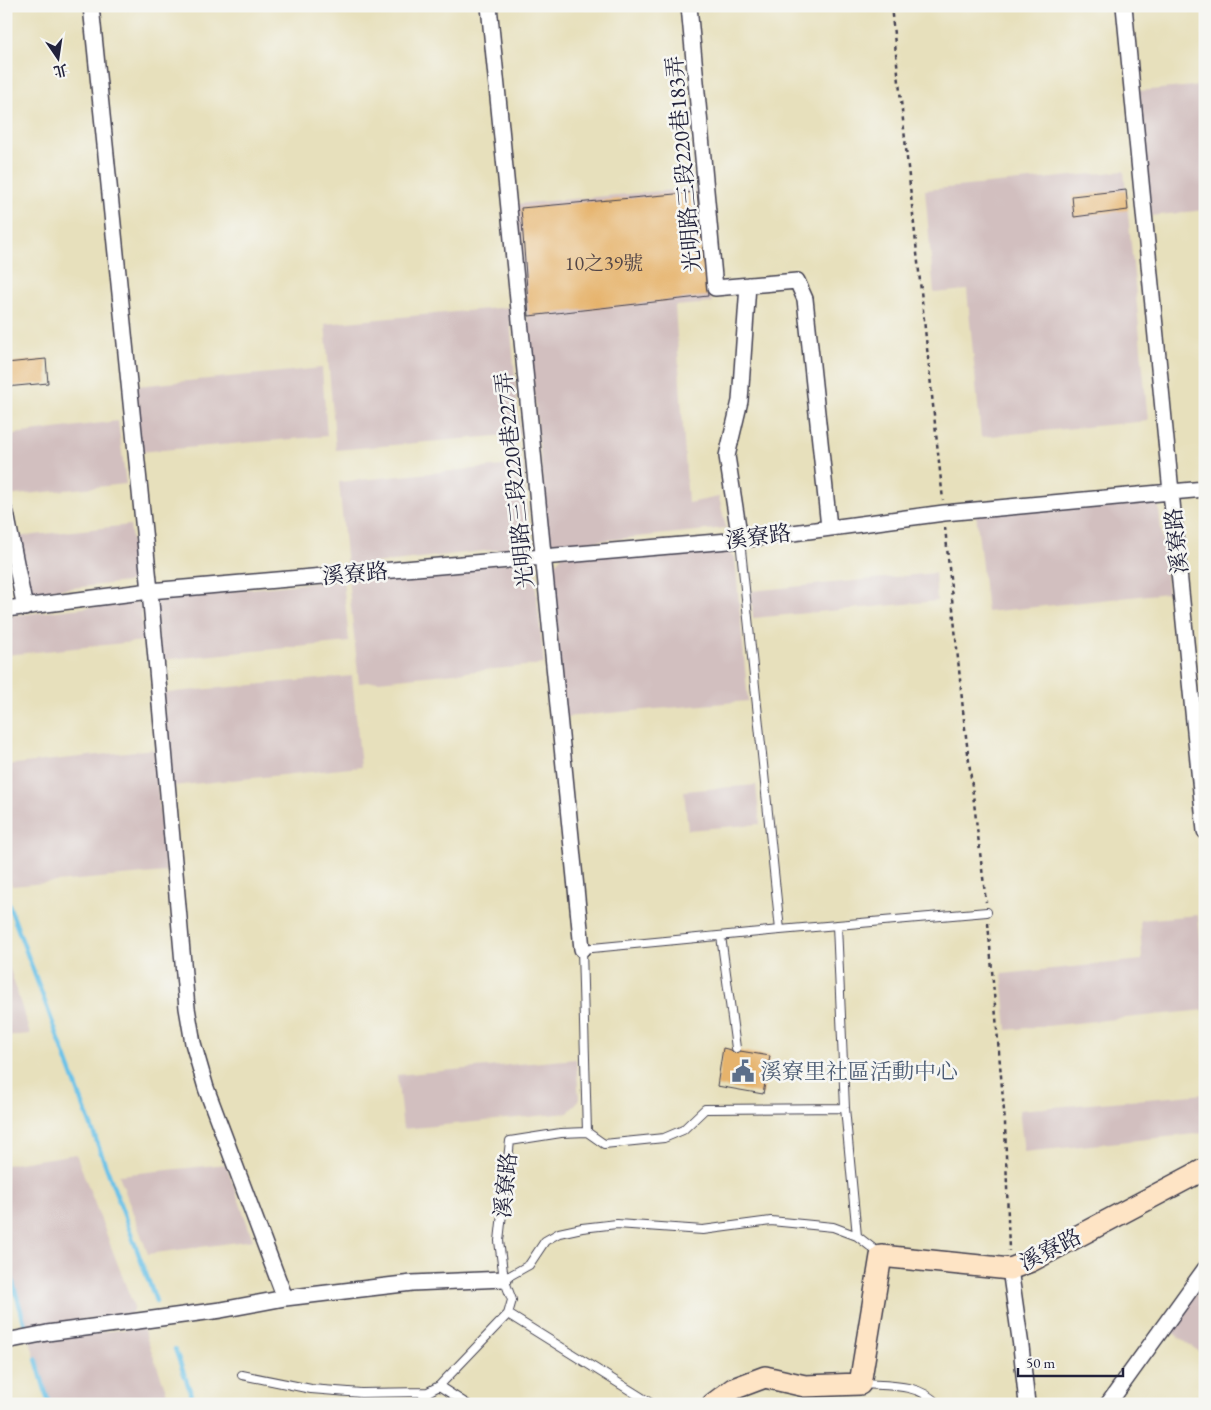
<svg xmlns="http://www.w3.org/2000/svg" width="1211" height="1410" viewBox="0 0 1211 1410" font-family="'EB Garamond','Noto Serif TC',serif">
<style>
.industrial{fill:#d2bfbf}
.lines{fill:none;stroke-linecap:round;stroke-linejoin:round}
.stream{stroke:#6bc2e8;stroke-width:4.5}
.building{fill:#e6b36c}
.lane-casing{stroke:#403e4e;stroke-width:10}
.street-casing{stroke:#403e4e;stroke-width:18}
.secondary-casing{stroke:#403e4e;stroke-width:24}
.path{stroke:#403e4e;stroke-width:2.5;stroke-dasharray:4 4;stroke-linecap:butt}
.lane{stroke:#fff;stroke-width:8}
.street{stroke:#fff;stroke-width:15}
.secondary{stroke:#fee4c5;stroke-width:21}
.labels{text-anchor:middle;stroke-width:5;stroke-linejoin:round;paint-order:stroke}
.number-label{font-size:20px;fill:#534647}
.street-label{font-size:22px;fill:#22223b;stroke:#f6f6f2}
.service-label{font-size:22px;fill:#4e5e75;stroke:#f6f6f2;text-anchor:start}
</style>
<rect width="100%" height="100%" fill="#f6f6f2"/>
<filter id="ink" filterUnits="userSpaceOnUse"><feTurbulence type="fractalNoise" baseFrequency=".02" numOctaves="2"/><feDisplacementMap in="SourceGraphic" scale="10" xChannelSelector="R" yChannelSelector="G"/><feConvolveMatrix kernelMatrix="1 2 1 2 8 2 1 2 1" color-interpolation-filters="sRGB"/></filter>
<filter id="wash" filterUnits="userSpaceOnUse"><feTurbulence type="fractalNoise" baseFrequency=".0096" numOctaves="4" result="noise"/><feDisplacementMap in="SourceGraphic" scale="20" xChannelSelector="R" yChannelSelector="G"/><feGaussianBlur stdDeviation="1.12" result="paint"/><feColorMatrix in="noise" values="0 0 0 0 0 0 0 0 0 0 0 0 0 0 0 0 0 1.4 0 .05"/><feComposite in="paint" operator="in"/></filter>
<g filter="url(#wash)">
<rect width="100%" height="100%" fill="#e7e0bc"/>
<path class="industrial" d="M1205,85V210L1151,216L1139,91Z
M1124,171L1148,421L981,437L967,290L934,293L925,190Z
M696,188L712,303L675,306L688,503L719,497L726,528L549,546L516,204Z
M509,307L520,434L336,450L325,324Z
M322,368L327,436L139,452L136,386Z
M118,421L126,484L6,496V435Z
M523,464L531,546L347,566L339,482Z
M1158,500L1168,593L987,612L976,513Z
M130,525L137,581L26,593L15,537Z
M718,543L735,558L748,701L564,717L551,569L563,555Z
M533,560L544,664L359,683L348,579Z
M935,573L937,601L753,618L751,591Z
M343,580L349,642L160,660L154,598Z
M140,602L144,641L6,655V616Z
M352,676L361,767L172,786L163,693Z
M154,749L166,872L12,886L6,870V765Z
M756,785L760,824L688,830L684,791Z
M1198,915L1205,978V1010L1007,1030L1002,974L1142,960L1140,920Z
M6,956L30,1034L6,1036Z
M576,1059L579,1100L568,1113L403,1129L397,1075Z
M1205,1094V1133L1024,1152L1019,1110Z
M76,1154L134,1307L131,1314L24,1327L6,1263V1165Z
M226,1164L253,1240L148,1254L119,1175Z
M1205,1280V1356L1169,1330Z
M143,1328L171,1404H49L29,1338Z"/>
<g class="lines">
<path class="stream" d="M6,897L156,1301
M6,1259L26,1328
M175,1349L195,1404
M36,1359L49,1404"/>
</g>
<g id="blocks">
<path class="building" d="M1126,190L1128,210L1074,217L1072,196Z
M697,192L708,296L529,316L521,208Z
M46,359L48,383L6,387V363Z
M723,1048L731,1050L734,1053L740,1051L770,1056L763,1094L717,1086Z"/>
</g>
</g>
<g filter="url(#ink)">
<use href="#blocks" fill-opacity="0" stroke="#403e4e" stroke-width="1"/>
<g class="lines">
<defs>
<path id="lane" d="M740,540L780,930
M837,925L845,1108L857,1236
M721,936L736,1048
M587,1132L582,949L780,930L987,912
M504,1279L529,1265L545,1241L559,1233L582,1228L617,1224L703,1230L771,1221L833,1227L857,1236L880,1254
M508,1314L652,1404
M242,1375L311,1389L361,1393L428,1392L439,1386L508,1314L512,1300L504,1279L499,1241L510,1141L561,1133L587,1132L604,1144L664,1138L683,1130L705,1109L845,1108
M862,1384C887,1386 920,1383 937,1404
M439,1386L467,1404
M420,1404L428,1392"/>
<path id="street" d="M91,6L150,591L187,1008L193,1043L206,1088L285,1298
M489,6L582,949
M689,6L715,288L797,281L805,299L829,527
M1124,6L1171,492L1205,489
M6,513L25,608
M740,540L727,456L740,401L748,285
M6,609L150,591L740,540L944,513L1171,492L1205,831
M1010,1269L1021,1346L1027,1404
M6,1341L47,1333L221,1310L285,1298L412,1283L504,1279
M1108,1404L1205,1269"/>
<path id="secondary" d="M713,1404L733,1389L765,1377L805,1386L860,1384L881,1256L1010,1269L1031,1261L1205,1169"/>
</defs>
<use href="#lane" class="lane-casing"/>
<use href="#street" class="street-casing"/>
<use href="#secondary" class="secondary-casing"/>
<path class="path" d="M891,6L943,500
M945,527L964,720L986,902
M988,923L1005,1123L1009,1251"/>
<use href="#lane" class="lane"/>
<use href="#street" class="street"/>
<use href="#secondary" class="secondary"/>
</g>
</g>
<defs>
<symbol id="civic-bare" viewBox="-9 -9 18 18"><path d="M-.6-6.5H3V-4.5H.6V-3L4-1V1h2V6H-6V1h2V-1L-.6-3ZM-1.2 2.5V6h2.4V2.5Z" fill="#5c6f8a" stroke="#f6f6f2" stroke-width="2.5" paint-order="stroke"/></symbol>
</defs>
<g fill-rule="evenodd">
<use href="#civic-bare" x="727" y="1055" width="32" height="32"/>
</g>
<g class="labels">
<g class="number-label">
<text x="604" y="270">10之39號</text>
</g>
<g class="street-label">
<text transform="translate(683 164) rotate(-95)" y="8">光明路三段220巷183弄</text>
<text transform="translate(514 480) rotate(-96)" y="8">光明路三段220巷227弄</text>
<text transform="translate(758 536) rotate(-7)" y="8">溪寮路</text>
<text transform="translate(1176 541) rotate(-96)" y="8">溪寮路</text>
<text transform="translate(355 573) rotate(-5)" y="8">溪寮路</text>
<text transform="translate(505 1185) rotate(-84)" y="8">溪寮路</text>
<text transform="translate(1050 1249) rotate(-27)" y="8">溪寮路</text>
</g>
<g class="service-label">
<text x="760" y="1079">溪寮里社區活動中心</text>
</g>
</g>
<rect width="1211" height="1410" fill="none" stroke="#f6f6f2" stroke-width="25"/>
<g transform="translate(58 58) rotate(167)" stroke="#f6f6f2" stroke-width="4" paint-order="stroke">
<path d="M0-4L9 19L0 12L-9 19Z" fill="#22223b"/>
<text y="-8" font-size="14" font-weight="bold" text-anchor="middle" fill="#22223b">北</text>
</g>
<path d="M1018 1368v8h105v-8" fill="none" stroke="#22223b" stroke-width="2.5"/>
<text x="1026" y="1368" font-size="15" fill="#22223b" stroke="#f6f6f2" stroke-width="4" paint-order="stroke">50 m</text>
</svg>
